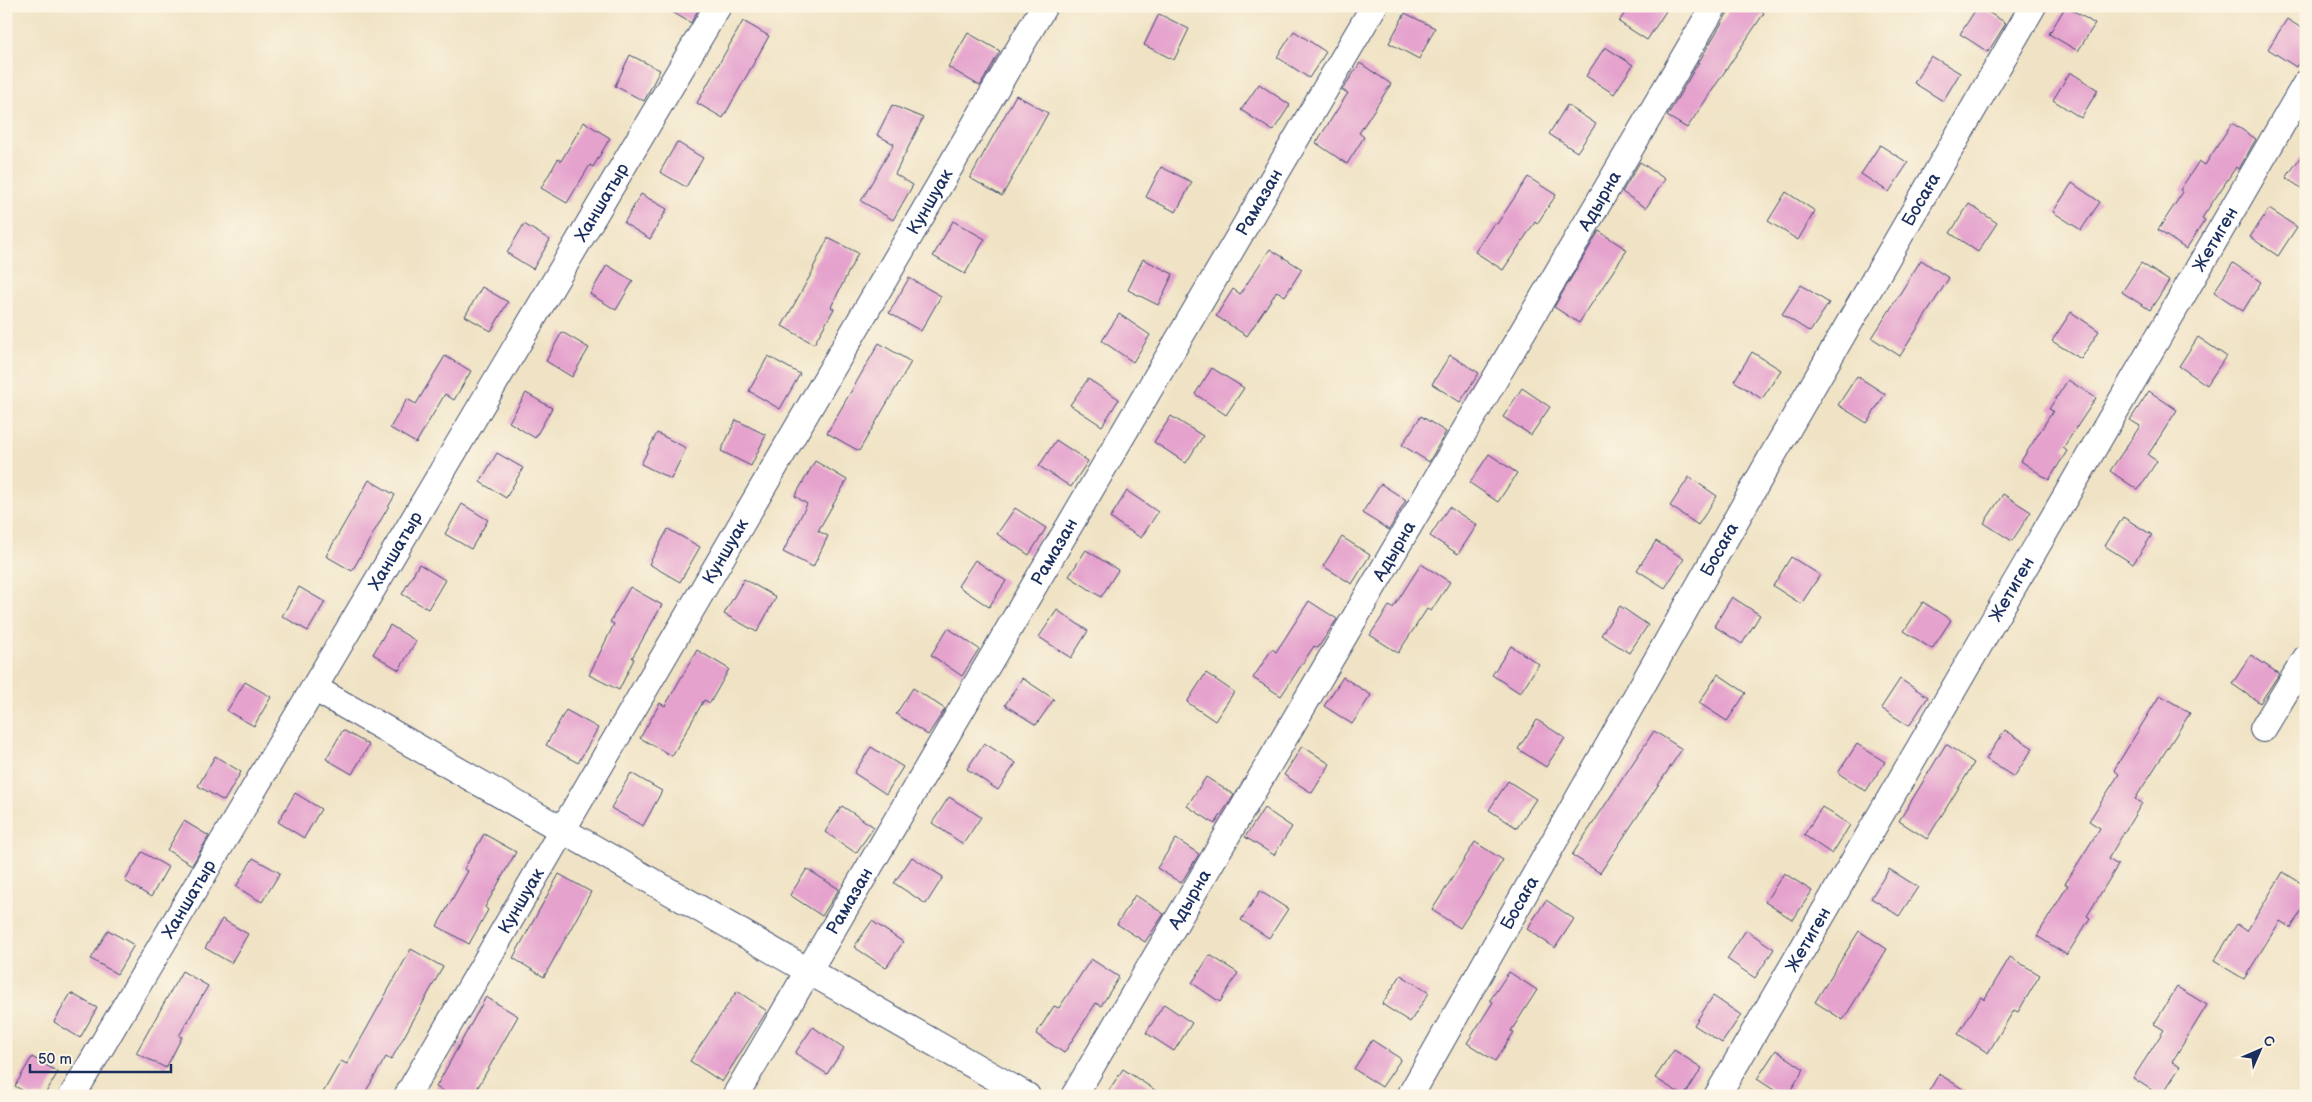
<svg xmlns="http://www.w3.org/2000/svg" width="2312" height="1102" viewBox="0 0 2312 1102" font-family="'Balsamiq Sans',sans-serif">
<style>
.building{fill:#e5a2cd}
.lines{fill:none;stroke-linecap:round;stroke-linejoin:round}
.minor-casing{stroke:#3b4a6d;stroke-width:28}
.minor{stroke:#fff;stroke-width:26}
.labels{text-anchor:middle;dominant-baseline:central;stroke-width:5;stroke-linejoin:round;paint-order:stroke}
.street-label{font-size:18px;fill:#1b2f5e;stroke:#fcf5e5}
</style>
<rect width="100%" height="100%" fill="#fcf5e5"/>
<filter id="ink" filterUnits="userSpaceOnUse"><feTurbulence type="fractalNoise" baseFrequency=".02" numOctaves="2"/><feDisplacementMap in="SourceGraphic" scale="10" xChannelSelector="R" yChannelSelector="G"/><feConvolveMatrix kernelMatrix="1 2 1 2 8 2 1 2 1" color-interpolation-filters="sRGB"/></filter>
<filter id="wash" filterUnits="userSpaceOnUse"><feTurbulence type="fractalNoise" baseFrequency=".0096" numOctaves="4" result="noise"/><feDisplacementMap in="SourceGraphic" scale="20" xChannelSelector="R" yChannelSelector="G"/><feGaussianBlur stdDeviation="1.12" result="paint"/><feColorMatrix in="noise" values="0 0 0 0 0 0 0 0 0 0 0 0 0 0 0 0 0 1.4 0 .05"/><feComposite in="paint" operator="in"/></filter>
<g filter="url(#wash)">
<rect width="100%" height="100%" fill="#f0e3c5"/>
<g id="blocks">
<g class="building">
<polygon points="662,6 700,6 691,23"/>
<polygon points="1629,6 1658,6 1666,11 1647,40 1619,22"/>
<polygon points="1729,6 1755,6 1764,13 1687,128 1667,116 1727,14"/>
<polygon points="1978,6 2006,23 1988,52 1960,34"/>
<polygon points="2066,6 2095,24 2078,51 2049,34"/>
<polygon points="1405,13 1435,28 1419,59 1389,43"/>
<polygon points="1159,14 1189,29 1174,60 1144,45"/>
<polygon points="2287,19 2306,31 2306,52 2296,67 2268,49"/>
<polygon points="743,21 769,36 723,118 697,103"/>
<polygon points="1294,31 1326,52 1309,78 1277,57"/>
<polygon points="968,33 1000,51 980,86 948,67"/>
<polygon points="1605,47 1633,65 1614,94 1586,76"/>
<polygon points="630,55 660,70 644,101 615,86"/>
<polygon points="1931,56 1960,73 1943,101 1914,83"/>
<polygon points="1360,63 1391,84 1359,133 1364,137 1347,164 1316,143 1348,93 1342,90"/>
<polygon points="2070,72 2098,90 2081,118 2053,100"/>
<polygon points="1259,84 1290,105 1273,131 1241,110"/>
<polygon points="1016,95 1048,113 1002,196 970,178"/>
<polygon points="892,105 923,118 895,174 913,185 893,220 861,201 894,144 877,135"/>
<polygon points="1567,105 1596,124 1577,152 1549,134"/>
<polygon points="584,122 610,138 593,167 590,165 567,203 541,188 558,159 561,161"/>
<polygon points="2232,123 2256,139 2239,169 2236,167 2202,218 2205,220 2186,249 2158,230 2183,192 2180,190 2199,161 2205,165"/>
<polygon points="677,142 703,158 686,187 660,172"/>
<polygon points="1880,145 1908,163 1889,192 1861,174"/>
<polygon points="2306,149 2306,191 2286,178"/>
<polygon points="1640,162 1665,179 1646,208 1622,192"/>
<polygon points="1161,167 1192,182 1176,212 1146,197"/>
<polygon points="1528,177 1556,195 1537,224 1535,222 1503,270 1475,252 1494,223 1497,224"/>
<polygon points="2072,183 2100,202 2081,230 2053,212"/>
<polygon points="1786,192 1815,211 1798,240 1768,221"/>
<polygon points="641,194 667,209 650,239 624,223"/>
<polygon points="1969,204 1997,223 1978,252 1950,233"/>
<polygon points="2269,209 2297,227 2278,256 2250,237"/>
<polygon points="953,221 985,239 965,274 933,256"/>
<polygon points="524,224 550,240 533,269 507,253"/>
<polygon points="1599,231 1627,250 1579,323 1554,307"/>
<polygon points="828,238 858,253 831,307 834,309 814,344 782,326 814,269 813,268"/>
<polygon points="1270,249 1302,269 1285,296 1277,291 1247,336 1216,316 1233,289 1240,294"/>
<polygon points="1143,259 1173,274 1158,305 1128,290"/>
<polygon points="1921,260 1949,278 1900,356 1872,338"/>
<polygon points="2141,263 2169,281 2150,310 2122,292"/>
<polygon points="2233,263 2261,282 2243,311 2214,292"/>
<polygon points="607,265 633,281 616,310 590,294"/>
<polygon points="909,278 941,296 921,331 889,313"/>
<polygon points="1801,285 1829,303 1810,332 1782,314"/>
<polygon points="482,287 508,302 491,331 465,316"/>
<polygon points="2071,312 2099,331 2081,359 2052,341"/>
<polygon points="1119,314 1150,335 1133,362 1102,341"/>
<polygon points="562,332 589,348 572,377 546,361"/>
<polygon points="2198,337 2226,356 2207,385 2179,366"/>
<polygon points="879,343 911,362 859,451 827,433"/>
<polygon points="1752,352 1781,370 1762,399 1734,381"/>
<polygon points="1450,355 1479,373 1460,402 1432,384"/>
<polygon points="445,356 471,371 454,400 445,394 416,443 390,428 407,399 416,404"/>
<polygon points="768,356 800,374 780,409 749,391"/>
<polygon points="1212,368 1244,388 1226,415 1195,394"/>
<polygon points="1857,376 1885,394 1867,423 1838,405"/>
<polygon points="1088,379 1119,399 1102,426 1070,405"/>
<polygon points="2068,380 2096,398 2063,448 2067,451 2049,480 2021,461 2053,411 2049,409"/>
<polygon points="1522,388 1550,407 1531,435 1503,417"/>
<polygon points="2149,391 2177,410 2148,455 2157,461 2138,490 2110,471 2140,426 2130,420"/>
<polygon points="526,393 552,408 535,438 509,422"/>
<polygon points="1171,416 1203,436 1186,463 1154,442"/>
<polygon points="1421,416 1446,432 1429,462 1402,445"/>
<polygon points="736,420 766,435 751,466 721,451"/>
<polygon points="657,433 686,448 671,479 641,464"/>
<polygon points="1056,440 1088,461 1071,487 1039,466"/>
<polygon points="497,453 523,468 506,498 480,482"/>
<polygon points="1489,454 1517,473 1498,502 1470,483"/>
<polygon points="815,461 847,480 818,531 828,536 813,567 783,552 807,504 795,496"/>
<polygon points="1689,477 1717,496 1698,525 1670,506"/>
<polygon points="369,480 395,495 352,571 326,556"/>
<polygon points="1381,484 1406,500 1389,530 1362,513"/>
<polygon points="1127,491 1158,512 1141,538 1110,518"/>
<polygon points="2003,494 2031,512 2012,541 1984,523"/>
<polygon points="462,504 488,520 471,549 445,534"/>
<polygon points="1449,507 1477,525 1458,554 1430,536"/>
<polygon points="1015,508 1046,528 1029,555 997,534"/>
<polygon points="2123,517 2152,535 2133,564 2105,546"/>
<polygon points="668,529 700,547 680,582 649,564"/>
<polygon points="1342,537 1370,555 1352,584 1323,566"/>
<polygon points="1656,541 1684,559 1665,588 1637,570"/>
<polygon points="1086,550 1118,570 1101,597 1069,576"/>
<polygon points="1791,557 1820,575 1801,604 1773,586"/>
<polygon points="975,560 1006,581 989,607 958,586"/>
<polygon points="419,564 445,580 428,609 402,594"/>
<polygon points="1421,564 1450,582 1431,611 1427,609 1398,653 1370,635 1389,606 1393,608"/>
<polygon points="744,579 776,597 757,632 724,614"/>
<polygon points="299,587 325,602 308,631 282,616"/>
<polygon points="630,587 662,605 632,658 634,659 619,690 589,675 614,624 610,622"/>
<polygon points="1732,597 1760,615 1742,644 1714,626"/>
<polygon points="1309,601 1337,619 1318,648 1314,646 1281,696 1253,678 1272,649 1276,652"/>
<polygon points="1923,602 1951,620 1932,649 1904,631"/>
<polygon points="1620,606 1648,625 1629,653 1601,635"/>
<polygon points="1057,610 1088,631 1071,658 1039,637"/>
<polygon points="390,625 416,641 399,670 373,654"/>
<polygon points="948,628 979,649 962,676 931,655"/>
<polygon points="1511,646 1539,664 1520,693 1492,675"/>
<polygon points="697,650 729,669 710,703 704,700 672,756 640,738 660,703 665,706"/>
<polygon points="2251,655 2279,674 2260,703 2232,684"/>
<polygon points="1206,673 1234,692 1215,721 1187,702"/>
<polygon points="1718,674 1746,693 1727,721 1699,703"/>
<polygon points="1343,677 1371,695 1352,724 1324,706"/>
<polygon points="1022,678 1054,699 1036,725 1005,705"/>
<polygon points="1900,679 1928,697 1909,726 1881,708"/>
<polygon points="245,682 271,697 254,726 227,711"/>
<polygon points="913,688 945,709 928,735 896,714"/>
<polygon points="2160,695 2190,713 2135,799 2142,803 2108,859 2118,865 2087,916 2090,918 2067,955 2037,936 2068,885 2065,884 2100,828 2089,821 2119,774 2114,770"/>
<polygon points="566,710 598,728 578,763 546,745"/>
<polygon points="1537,720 1565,738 1546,767 1518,749"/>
<polygon points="343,730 369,745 352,774 326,759"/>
<polygon points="2005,730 2033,748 2014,777 1986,759"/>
<polygon points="1654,731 1682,749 1600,873 1572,855"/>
<polygon points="984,743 1016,763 998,790 967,769"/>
<polygon points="1857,744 1885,762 1866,791 1838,773"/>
<polygon points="1946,744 1974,763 1927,839 1899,821"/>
<polygon points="1302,746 1330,764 1312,793 1284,775"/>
<polygon points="871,747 903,767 886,794 854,773"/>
<polygon points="215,756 241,772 224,801 198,786"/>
<polygon points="631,773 662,791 643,826 611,808"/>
<polygon points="1206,777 1234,795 1215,824 1187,806"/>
<polygon points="1508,781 1536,799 1517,828 1489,810"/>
<polygon points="295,793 321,809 304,838 278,822"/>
<polygon points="949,797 981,817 963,844 932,823"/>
<polygon points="842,806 874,827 856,853 825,832"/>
<polygon points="1822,807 1850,825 1832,854 1804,835"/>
<polygon points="1264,808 1292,827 1274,855 1245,837"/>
<polygon points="184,821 209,836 192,865 167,850"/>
<polygon points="484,834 516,852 485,907 488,910 469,944 437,926 468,871 464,869"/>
<polygon points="1176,839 1199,854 1181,883 1157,868"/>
<polygon points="1475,842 1503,860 1460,928 1432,910"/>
<polygon points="142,852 168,867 151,897 125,881"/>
<polygon points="912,857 943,877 926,904 894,883"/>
<polygon points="253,858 280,873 262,902 236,887"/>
<polygon points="807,869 839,889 822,916 790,895"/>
<polygon points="1889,869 1918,887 1899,916 1871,898"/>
<polygon points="2283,872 2306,886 2306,903 2291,928 2280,921 2244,979 2214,961 2237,924 2247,931"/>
<polygon points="1784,873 1812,891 1793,920 1765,902"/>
<polygon points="559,874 591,892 544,977 513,958"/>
<polygon points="1260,891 1288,909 1269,938 1241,920"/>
<polygon points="1135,895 1164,914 1145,942 1117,924"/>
<polygon points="1546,900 1574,919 1555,948 1527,929"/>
<polygon points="222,919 248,934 231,963 205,948"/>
<polygon points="872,921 903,942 886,968 854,947"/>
<polygon points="108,930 134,945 117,974 91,959"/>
<polygon points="1746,930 1774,949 1755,978 1727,959"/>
<polygon points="1859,931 1887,949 1843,1020 1815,1002"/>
<polygon points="411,949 443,967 391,1060 386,1057 363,1096 321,1096 341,1061 347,1064"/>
<polygon points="1210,955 1238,973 1220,1002 1192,983"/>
<polygon points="2010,957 2040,975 2018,1012 2014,1010 1988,1053 1958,1034 1981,997 1984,1000"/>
<polygon points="1091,959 1119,977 1101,1006 1096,1003 1064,1053 1036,1034 1054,1006 1059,1008"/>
<polygon points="182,971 208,986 179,1036 182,1037 166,1068 136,1053"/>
<polygon points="1509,972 1537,990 1511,1031 1514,1032 1495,1061 1467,1043 1493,1002 1490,1000"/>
<polygon points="1401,975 1429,993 1410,1022 1382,1004"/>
<polygon points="2177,987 2207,1005 2172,1062 2180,1067 2161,1096 2133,1078 2164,1030 2154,1024"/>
<polygon points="737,991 767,1011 722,1082 690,1061"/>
<polygon points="71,993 97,1008 80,1038 54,1022"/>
<polygon points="1713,996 1741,1015 1722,1043 1694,1025"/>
<polygon points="486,997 518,1016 473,1096 452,1096 436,1087"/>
<polygon points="1164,1004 1192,1023 1174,1051 1146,1033"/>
<polygon points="813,1027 844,1048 827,1074 795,1053"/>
<polygon points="1372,1040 1401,1059 1382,1087 1354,1069"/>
<polygon points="1674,1050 1702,1068 1684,1096 1655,1078"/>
<polygon points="1776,1050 1804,1069 1787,1096 1783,1096 1757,1079"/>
<polygon points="32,1057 58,1072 44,1096 31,1096 15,1086"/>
<polygon points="1123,1069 1164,1096 1105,1096"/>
<polygon points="1939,1074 1974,1096 1926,1096"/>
</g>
</g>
</g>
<g filter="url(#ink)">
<use href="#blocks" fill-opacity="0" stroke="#3b4a6d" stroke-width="1"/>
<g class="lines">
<g class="minor-casing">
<g id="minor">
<polyline points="314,688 1027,1096"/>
<polyline points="2263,729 2306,658"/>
<path id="s1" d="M72 1096 718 6"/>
<path id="s2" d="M407 1096 1044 6"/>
<path id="s3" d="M735 1096 1374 6"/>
<path id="s4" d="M1074 1096 1714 6"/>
<path id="s5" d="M1410 1096 1771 458 2033 6"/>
<path id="s6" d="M1717 1096 2306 83"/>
</g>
</g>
<use href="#minor" class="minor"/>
</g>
</g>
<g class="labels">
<g class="street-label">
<text stroke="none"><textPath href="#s5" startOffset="1032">Босаға</textPath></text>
<text stroke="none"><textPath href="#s2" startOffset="1036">Куншуак</textPath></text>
<text stroke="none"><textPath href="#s3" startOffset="1036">Рамазан</textPath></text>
<text stroke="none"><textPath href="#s4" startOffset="1038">Адырна</textPath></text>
<text stroke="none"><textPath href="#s1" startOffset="1039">Ханшатыр</textPath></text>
<text stroke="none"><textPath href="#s6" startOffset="991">Жетиген</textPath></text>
<text stroke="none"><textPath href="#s5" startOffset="628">Босаға</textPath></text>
<text stroke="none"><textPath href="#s1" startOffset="634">Ханшатыр</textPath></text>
<text stroke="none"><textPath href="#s2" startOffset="631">Куншуак</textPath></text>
<text stroke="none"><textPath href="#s3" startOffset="631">Рамазан</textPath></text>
<text stroke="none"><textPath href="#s4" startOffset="632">Адырна</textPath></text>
<text stroke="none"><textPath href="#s6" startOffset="586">Жетиген</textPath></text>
<text stroke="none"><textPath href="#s1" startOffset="229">Ханшатыр</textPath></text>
<text stroke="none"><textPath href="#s3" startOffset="226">Рамазан</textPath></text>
<text stroke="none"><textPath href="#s4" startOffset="228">Адырна</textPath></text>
<text stroke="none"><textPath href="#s2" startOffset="226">Куншуак</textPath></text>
<text stroke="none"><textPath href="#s5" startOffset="222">Босаға</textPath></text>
<text stroke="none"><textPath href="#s6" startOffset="181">Жетиген</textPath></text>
</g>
</g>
<rect width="2312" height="1102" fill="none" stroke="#fcf5e5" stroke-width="25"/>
<g transform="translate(2260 1050) rotate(45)" stroke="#fcf5e5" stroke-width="4" paint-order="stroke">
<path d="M0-4L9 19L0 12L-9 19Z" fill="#1b2f5e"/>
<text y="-8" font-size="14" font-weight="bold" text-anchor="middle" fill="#1b2f5e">С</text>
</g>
<path d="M30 1064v8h141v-8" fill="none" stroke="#1b2f5e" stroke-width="2.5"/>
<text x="38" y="1064" font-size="15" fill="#1b2f5e" stroke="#fcf5e5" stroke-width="4" paint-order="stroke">50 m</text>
</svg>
